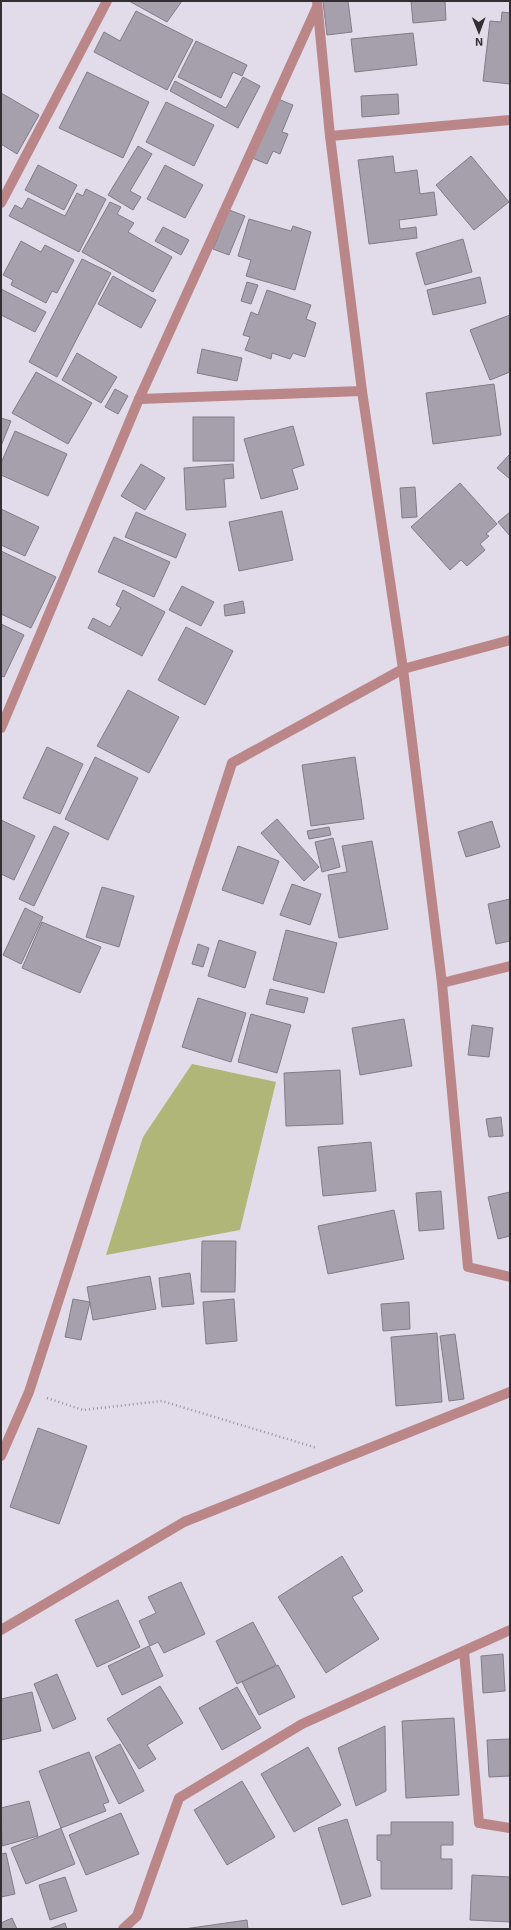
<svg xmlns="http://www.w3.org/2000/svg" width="511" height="1930" viewBox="0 0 511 1930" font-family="'Exo 2',sans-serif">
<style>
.green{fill:#afb677}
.building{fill:#a69fac;stroke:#827c89}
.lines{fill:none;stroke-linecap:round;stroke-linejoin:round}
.path{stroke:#9a949f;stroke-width:2.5;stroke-dasharray:1 3;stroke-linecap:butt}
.street{stroke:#bb8688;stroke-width:10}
</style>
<rect width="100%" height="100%" fill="#e2dbe9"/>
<polygon class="green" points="192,1064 276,1082 240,1230 106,1255 143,1137"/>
<g class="building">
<polygon points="129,1 182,1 167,22"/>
<polygon points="323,1 348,1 352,32 327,35"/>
<polygon points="411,1 445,1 446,20 413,23"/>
<polygon points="136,11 193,40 167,90 94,52 104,32 120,41"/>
<polygon points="502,12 510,13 510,84 483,81 490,21 501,22"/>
<polygon points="413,33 417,65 355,72 351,39"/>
<polygon points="196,41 247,65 242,76 233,72 221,98 178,77"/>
<polygon points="87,72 149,102 123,158 59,128"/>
<polygon points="243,77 260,86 238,128 170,91 175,81 226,108"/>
<polygon points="1,93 39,115 17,154 1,144"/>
<polygon points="398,94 399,114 362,117 361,96"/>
<polygon points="278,99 293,105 282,132 288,134 280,154 273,151 267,164 252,158"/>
<polygon points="166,102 214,125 194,166 146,142"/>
<polygon points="138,146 152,154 130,191 141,197 133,210 108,195"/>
<polygon points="393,156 395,173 417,170 420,194 434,192 437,215 399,220 400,229 416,227 417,238 369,244 358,160"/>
<polygon points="471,156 509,202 474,230 436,185"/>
<polygon points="38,165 77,185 64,210 25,190"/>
<polygon points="165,165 203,185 185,218 147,199"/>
<polygon points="86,189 106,199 79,252 9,216 15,205 22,209 28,198 65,216 77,193 83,196"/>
<polygon points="110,202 121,207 117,214 134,223 128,232 172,257 153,292 82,252"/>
<polygon points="229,210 245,216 229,255 213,249"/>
<polygon points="249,219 291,231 293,226 311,232 295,290 246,276 251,260 238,256"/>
<polygon points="163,227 189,240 181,255 155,241"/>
<polygon points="463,239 472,272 425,285 416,253"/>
<polygon points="21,241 41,252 45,245 74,260 57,293 52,291 46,303 11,285 13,280 3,275"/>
<polygon points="82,259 111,273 57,377 29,362"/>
<polygon points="113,276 156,300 141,328 98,304"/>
<polygon points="480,277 486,303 433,315 427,290"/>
<polygon points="247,282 258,285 251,304 241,301"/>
<polygon points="1,289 46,312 35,332 1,315"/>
<polygon points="267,290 311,305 306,319 316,323 305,357 293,353 290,359 272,353 271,359 245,350 250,337 243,335 251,312 258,315"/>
<polygon points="510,315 510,372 490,380 470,330"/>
<polygon points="202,349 242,358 237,381 197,373"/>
<polygon points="77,353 117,377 101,403 62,380"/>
<polygon points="36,372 92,403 68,444 12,413"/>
<polygon points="494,384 501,435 433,444 426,393"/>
<polygon points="115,389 128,396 118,414 105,407"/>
<rect x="193" y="417" width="41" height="44"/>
<polygon points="1,418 11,421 1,446"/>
<polygon points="293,426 304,465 292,469 298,489 261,499 244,439"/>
<polygon points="15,431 67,454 48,496 1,475 1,463"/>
<polygon points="509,455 510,456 510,479 497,468"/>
<polygon points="141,464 165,478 145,510 121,496"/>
<polygon points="233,464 234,478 224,479 226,507 186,510 184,468"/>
<polygon points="460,483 497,524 486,534 489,536 480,544 485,550 467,566 461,560 450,570 411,527"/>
<polygon points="415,487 417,517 402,518 400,488"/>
<polygon points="1,509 39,527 25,556 1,545"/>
<polygon points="282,511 293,560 239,571 229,522"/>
<polygon points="136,512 186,534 176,558 125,537"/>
<polygon points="510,512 510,536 498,522"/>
<polygon points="114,537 170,562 154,597 98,572"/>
<polygon points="1,551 56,577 31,628 1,614"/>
<polygon points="182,586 214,602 201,626 169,610"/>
<polygon points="123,590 165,612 142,656 88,628 93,618 110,627 121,608 116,605"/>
<polygon points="243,601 245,613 225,616 224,605"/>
<polygon points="1,624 24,635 4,677 1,676"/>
<polygon points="186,627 233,651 205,705 158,680"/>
<polygon points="128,690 179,717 149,773 97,746"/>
<polygon points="47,747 83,764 60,814 23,798"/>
<polygon points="95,757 138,778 108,840 65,819"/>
<polygon points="355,757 364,819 311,826 302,765"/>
<polygon points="277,819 319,867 304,881 261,833"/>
<polygon points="1,820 35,836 14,880 1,874"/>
<polygon points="492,821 500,847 466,857 458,832"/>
<polygon points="54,826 69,833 34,906 19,899"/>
<polygon points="329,827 331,835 309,839 307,831"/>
<polygon points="333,838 340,867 322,872 315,842"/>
<polygon points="372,841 388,929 339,938 328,875 347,872 342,846"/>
<polygon points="238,846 279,861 263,904 222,890"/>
<polygon points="292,884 321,894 310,925 280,915"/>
<polygon points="102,887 134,896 119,947 86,937"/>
<polygon points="510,899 510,941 496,944 488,904"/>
<polygon points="25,908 43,917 21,964 3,955"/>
<polygon points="42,922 101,947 80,993 22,968"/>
<polygon points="286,930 337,943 324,993 273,980"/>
<polygon points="219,940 256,952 245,988 208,976"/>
<polygon points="198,944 209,948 203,967 192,964"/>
<polygon points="270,989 308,998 304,1013 266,1004"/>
<polygon points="198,998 246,1013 231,1062 182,1047"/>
<polygon points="251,1014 291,1025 277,1073 238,1062"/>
<polygon points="404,1019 412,1066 360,1075 352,1028"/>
<polygon points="472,1025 493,1028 489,1057 468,1055"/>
<polygon points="340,1070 343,1124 286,1126 284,1073"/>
<polygon points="501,1117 503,1136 489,1137 486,1119"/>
<polygon points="371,1142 376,1191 323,1196 318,1147"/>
<polygon points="441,1191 444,1229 419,1231 416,1193"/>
<polygon points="510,1192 510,1236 498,1239 488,1197"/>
<polygon points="394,1210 404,1259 328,1274 318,1226"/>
<polygon points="202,1241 236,1241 235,1292 201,1292"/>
<polygon points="190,1273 194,1304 162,1307 159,1278"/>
<polygon points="150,1276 156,1309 93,1320 87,1287"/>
<polygon points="73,1299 90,1302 81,1340 65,1337"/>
<polygon points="234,1299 237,1341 206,1344 203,1302"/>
<polygon points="409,1302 410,1329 383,1331 381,1304"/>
<polygon points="437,1333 442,1402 396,1406 391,1337"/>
<polygon points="455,1334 464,1399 449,1401 440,1336"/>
<polygon points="38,1428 87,1446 59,1524 10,1507"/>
<polygon points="342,1556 363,1591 352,1597 379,1639 326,1673 278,1597"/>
<polygon points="181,1582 205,1634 164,1653 158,1642 150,1646 139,1621 156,1613 148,1597"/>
<polygon points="118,1600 140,1647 97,1667 75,1620"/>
<polygon points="253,1622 276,1665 237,1684 216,1641"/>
<polygon points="149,1646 163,1676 122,1695 108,1666"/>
<polygon points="503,1654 505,1691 483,1693 481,1656"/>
<polygon points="278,1665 295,1697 259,1715 242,1682"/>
<polygon points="57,1674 76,1719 53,1729 34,1684"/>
<polygon points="160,1686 183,1723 147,1745 156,1759 139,1769 107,1719"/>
<polygon points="237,1687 261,1728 222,1750 199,1708"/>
<polygon points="32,1692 41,1731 1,1740 1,1699"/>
<polygon points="454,1718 459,1795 406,1798 402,1721"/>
<polygon points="385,1726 386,1791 356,1806 338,1748"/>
<polygon points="510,1739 510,1776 489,1777 487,1740"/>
<polygon points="120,1744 144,1791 119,1804 95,1757"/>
<polygon points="308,1747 341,1805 294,1832 261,1774"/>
<polygon points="89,1752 109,1802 103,1804 106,1811 61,1828 39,1771"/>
<polygon points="242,1781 275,1837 227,1865 194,1810"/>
<polygon points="29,1801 38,1836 2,1846 1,1808"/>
<polygon points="121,1813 139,1854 86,1875 69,1835"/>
<polygon points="347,1819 371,1896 342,1905 318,1828"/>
<polygon points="391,1822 453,1822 453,1845 441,1845 441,1859 452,1859 452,1889 381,1889 381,1861 377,1860 377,1835 391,1835"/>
<polygon points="61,1828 75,1864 26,1884 11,1848"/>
<polygon points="6,1853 15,1894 1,1897 1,1854"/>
<polygon points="472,1875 510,1877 510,1922 470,1920"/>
<polygon points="65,1877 77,1911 50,1920 39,1885"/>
<polygon points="12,1918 17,1929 1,1929 1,1923"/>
<polygon points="247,1920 248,1929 184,1929"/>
<polygon points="65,1923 67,1929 49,1929"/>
</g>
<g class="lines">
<polyline class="path" points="47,1398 83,1410 162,1401 317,1448"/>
<g class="street">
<polyline points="317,1 330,136 362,391 403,669 442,983 468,1267 510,1277"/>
<polyline points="330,136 510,120"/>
<polyline points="1,203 107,1"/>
<polyline points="139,399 362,391"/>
<polyline points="1,728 139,399 317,7"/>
<polyline points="442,983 510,966"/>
<polyline points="1,1456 29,1392 232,763 403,669 510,640"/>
<polyline points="1,1630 184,1522 510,1392"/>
<polyline points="464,1651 479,1823 510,1828"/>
<polyline points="123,1929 137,1916 179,1798 302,1724 510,1630"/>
</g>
</g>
<rect width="511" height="1930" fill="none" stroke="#312e34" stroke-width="4"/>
<g transform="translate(479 32) rotate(179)" stroke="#e2dbe9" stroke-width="3" paint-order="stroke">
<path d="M0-3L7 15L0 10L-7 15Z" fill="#312e34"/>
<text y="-6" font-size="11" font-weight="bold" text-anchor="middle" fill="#312e34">N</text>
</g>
</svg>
